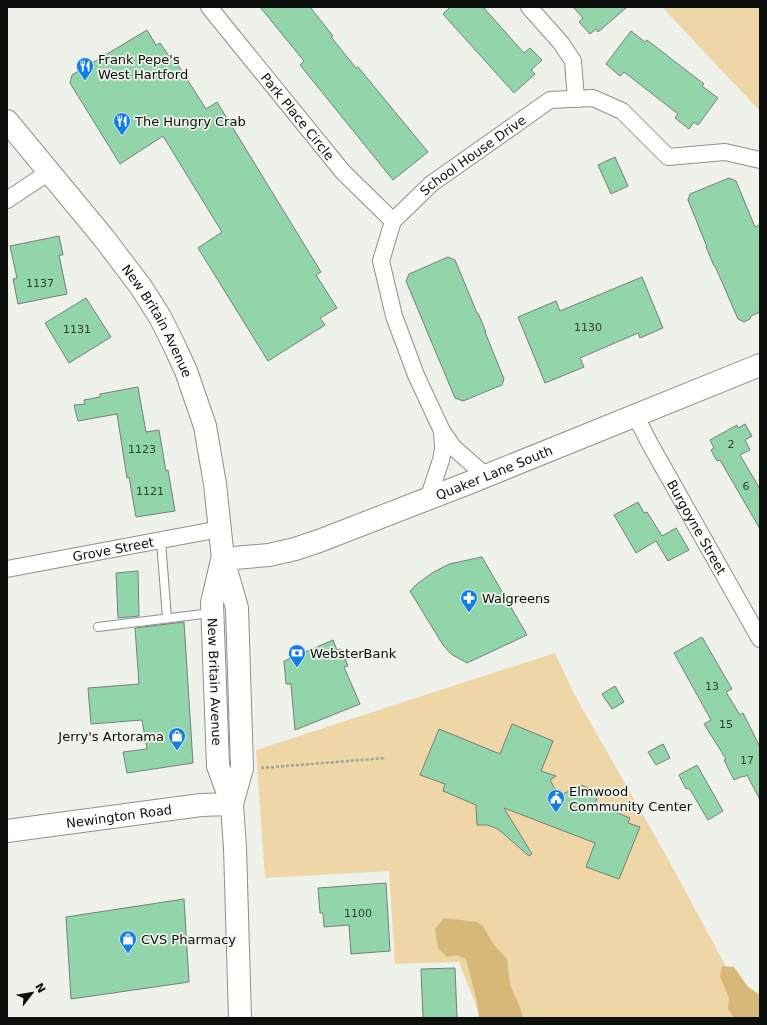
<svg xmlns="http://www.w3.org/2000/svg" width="767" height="1025" viewBox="0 0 767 1025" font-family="'DejaVu Sans',sans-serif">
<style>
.green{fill:#eed6a7}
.forest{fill:#d8b878}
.building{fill:#92d5ab;stroke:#777f7a}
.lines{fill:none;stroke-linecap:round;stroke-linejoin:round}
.service-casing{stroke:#8d918a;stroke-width:10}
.minor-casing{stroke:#8d918a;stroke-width:18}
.secondary-casing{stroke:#8d918a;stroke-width:24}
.path{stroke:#9fa29d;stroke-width:2.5;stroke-dasharray:3 2;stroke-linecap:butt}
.service{stroke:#fff;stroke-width:8}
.minor{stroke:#fff;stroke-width:16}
.secondary{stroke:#fff;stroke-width:22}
.labels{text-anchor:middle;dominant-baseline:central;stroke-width:3.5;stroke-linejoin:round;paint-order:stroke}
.number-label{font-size:11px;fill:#2e4034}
.poi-label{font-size:13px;fill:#0d0f0c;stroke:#eef2eb;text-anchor:start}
.street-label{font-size:13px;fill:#0d0f0c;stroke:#eef2eb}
</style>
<rect width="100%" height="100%" fill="#eef2eb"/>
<g class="green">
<polygon points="662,7 760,7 760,111"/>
<polygon points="555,653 573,692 663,850 754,1018 481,1018 459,962 395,964 389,871 265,878 256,750"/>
</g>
<g class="forest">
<polygon points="444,918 477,922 483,926 494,945 507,959 510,985 520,1007 523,1018 479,1018 477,1002 466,959 456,955 447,957 438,948 435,929"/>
<polygon points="722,966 734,967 748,987 760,995 760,1018 734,1018 728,1009 729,998 720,977"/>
</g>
<g class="building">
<polygon points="260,7 310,7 333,36 331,37 356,68 358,67 428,152 393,180 300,65 304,61"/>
<polygon points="450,7 483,7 524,53 530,48 542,60 531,70 535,74 514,93 443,14"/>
<polygon points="573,7 627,7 598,32 596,29 590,34 579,22 583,18"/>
<polygon points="147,30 156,45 160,43 171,59 173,57 206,109 217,102 321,272 316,275 337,308 320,318 325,325 268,361 198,248 222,232 163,136 120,164 70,83 72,75"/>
<polygon points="631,31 645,42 647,40 704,84 702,86 718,98 698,125 694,122 689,129 675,118 678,114 646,89 624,72 620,76 606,64"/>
<polygon points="615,157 628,186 611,194 598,165"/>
<polygon points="729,178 736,181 755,227 760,225 760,312 751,316 750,319 744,322 738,319 715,266 714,266 706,247 707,247 688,200 690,194"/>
<polygon points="59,236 63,255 59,255 67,294 18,304 13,279 17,278 10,246"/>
<polygon points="448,257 455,260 477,313 478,313 486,332 485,332 504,379 502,385 463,401 455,398 406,281 409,274"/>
<polygon points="642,277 663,328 640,338 638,333 580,358 584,367 545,383 518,317 556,301 560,311"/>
<polygon points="86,298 111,337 69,363 45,323"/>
<polygon points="138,387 146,432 159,430 166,471 168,470 175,511 136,517 129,477 127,478 117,414 78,421 74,405 85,404 84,400 100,397 100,394"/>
<polygon points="745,424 752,436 745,440 750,450 740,455 760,489 760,529 720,460 717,461 711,450 714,448 710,440 737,425 738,428"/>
<polygon points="638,502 644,513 647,512 662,536 676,528 689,550 668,561 656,541 636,553 614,515"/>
<polygon points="482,557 527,635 467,663 451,654 443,645 410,591 417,584 432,573 449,564"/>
<polygon points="138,571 139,616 118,618 116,573"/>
<polygon points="184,622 193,763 127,773 123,752 147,749 142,720 91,724 88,688 139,684 135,628"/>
<polygon points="702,637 732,689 726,692 740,715 743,713 760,747 760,800 747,775 744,777 743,776 734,780 724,760 726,759 704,724 711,720 674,653"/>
<polygon points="333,640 337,650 341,649 348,666 344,667 360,704 295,730 291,684 286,684 284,661"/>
<polygon points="615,686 624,702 612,709 602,694"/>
<polygon points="512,724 553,741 541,771 556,776 550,780 559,796 581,785 599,792 595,804 630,818 628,823 640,827 619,879 586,867 595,843 504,808 532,854 529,856 498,829 487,825 477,825 476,805 443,791 445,784 420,775 439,729 500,754"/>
<polygon points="663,744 670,758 656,765 648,752"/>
<polygon points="697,765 723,811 708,820 689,788 686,789 679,775"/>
<polygon points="386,883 390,951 351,954 349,925 324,927 323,913 320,913 318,888"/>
<polygon points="184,899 189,982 71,999 66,917"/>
<polygon points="455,968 457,1018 423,1018 421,969"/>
</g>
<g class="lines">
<g class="service-casing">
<g id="service">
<polyline points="161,541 167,618"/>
<polyline points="98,627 211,613"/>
</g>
</g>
<g class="minor-casing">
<g id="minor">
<path id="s1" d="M209 7 343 172 393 221"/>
<polyline points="529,7 561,43 573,61 576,99"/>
<polyline points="7,200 49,172"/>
<path id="s2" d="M635 415 650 444 760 639"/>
<path id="s3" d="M486 476 454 448 442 431 416 375 394 316 381 261 393 221 431 184 550 100 593 98 622 111 668 157 725 152 760 160"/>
<polyline points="428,499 441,460 443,449 442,431"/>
<path id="s4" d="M7 569 220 529"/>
</g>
</g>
<g class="secondary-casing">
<g id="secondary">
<path id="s5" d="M7 121 103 237 141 287 160 317 174 345 186 371 205 426 215 484 223 559 237 608 242 768 232 804"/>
<path id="s6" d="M223 559 269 555 295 549 319 541 466 484 760 365"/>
<path id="s7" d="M222 560 212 603 218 766 232 804 235 848 240 1018"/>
<path id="s8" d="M7 831 201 805 232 804"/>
</g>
</g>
<polyline class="path" points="261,768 386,758"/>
<use href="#service" class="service"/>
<use href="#minor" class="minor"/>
<use href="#secondary" class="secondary"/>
</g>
<defs>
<g id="restaurant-pin" transform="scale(0.9)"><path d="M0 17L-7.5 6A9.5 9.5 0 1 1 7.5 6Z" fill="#137ee6" stroke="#eef2eb"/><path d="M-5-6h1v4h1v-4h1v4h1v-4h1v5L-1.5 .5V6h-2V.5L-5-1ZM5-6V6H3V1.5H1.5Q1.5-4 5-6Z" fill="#fff"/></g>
<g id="pharmacy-pin" transform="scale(0.9)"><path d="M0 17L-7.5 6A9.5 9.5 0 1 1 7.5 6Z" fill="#137ee6" stroke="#eef2eb"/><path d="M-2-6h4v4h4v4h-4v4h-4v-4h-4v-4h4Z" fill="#fff"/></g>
<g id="bank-pin" transform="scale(0.9)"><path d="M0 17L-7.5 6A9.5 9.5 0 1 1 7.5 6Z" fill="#137ee6" stroke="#eef2eb"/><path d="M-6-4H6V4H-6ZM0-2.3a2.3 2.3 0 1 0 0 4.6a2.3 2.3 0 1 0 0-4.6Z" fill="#fff"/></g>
<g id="shop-pin" transform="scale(0.9)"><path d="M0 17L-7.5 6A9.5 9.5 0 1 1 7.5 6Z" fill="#137ee6" stroke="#eef2eb"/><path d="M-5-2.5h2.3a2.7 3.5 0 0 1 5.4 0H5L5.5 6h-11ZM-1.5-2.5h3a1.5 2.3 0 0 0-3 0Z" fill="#fff"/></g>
<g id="civic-pin" transform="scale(0.9)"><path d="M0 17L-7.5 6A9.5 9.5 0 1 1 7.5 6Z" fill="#137ee6" stroke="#eef2eb"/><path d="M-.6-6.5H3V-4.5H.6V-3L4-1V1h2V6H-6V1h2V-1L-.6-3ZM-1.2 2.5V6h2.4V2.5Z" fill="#fff"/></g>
</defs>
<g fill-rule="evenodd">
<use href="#restaurant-pin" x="85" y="66"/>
<use href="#restaurant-pin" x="122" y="121"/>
<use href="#pharmacy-pin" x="469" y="598"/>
<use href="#bank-pin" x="297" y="653"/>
<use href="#shop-pin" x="177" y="736"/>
<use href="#civic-pin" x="556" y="798"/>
<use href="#shop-pin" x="128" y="939"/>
</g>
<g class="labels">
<g class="number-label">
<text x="40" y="283">1137</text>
<text x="588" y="327">1130</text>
<text x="77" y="329">1131</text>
<text x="731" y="444">2</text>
<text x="142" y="449">1123</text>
<text x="746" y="486">6</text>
<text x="150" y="491">1121</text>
<text x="712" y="686">13</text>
<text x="726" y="724">15</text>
<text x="747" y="760">17</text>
<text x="358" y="913">1100</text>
</g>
<g class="poi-label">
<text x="98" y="59">Frank Pepe's<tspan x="98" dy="15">West Hartford</tspan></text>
<text x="135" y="121">The Hungry Crab</text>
<text x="482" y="598">Walgreens</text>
<text x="310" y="653">WebsterBank</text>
<text x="164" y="736" text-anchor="end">Jerry's Artorama</text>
<text x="569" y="791">Elmwood<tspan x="569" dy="15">Community Center</tspan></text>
<text x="141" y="939">CVS Pharmacy</text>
</g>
<g class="street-label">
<text stroke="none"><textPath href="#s1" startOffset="141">Park Place Circle</textPath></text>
<text stroke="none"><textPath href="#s3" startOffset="390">School House Drive</textPath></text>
<text stroke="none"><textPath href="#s5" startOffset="251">New Britain Avenue</textPath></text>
<text stroke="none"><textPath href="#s6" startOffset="286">Quaker Lane South</textPath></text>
<text stroke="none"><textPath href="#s2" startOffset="128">Burgoyne Street</textPath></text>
<text stroke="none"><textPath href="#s4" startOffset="108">Grove Street</textPath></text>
<text stroke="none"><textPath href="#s7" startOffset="123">New Britain Avenue</textPath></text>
<text stroke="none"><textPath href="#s8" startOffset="113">Newington Road</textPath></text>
</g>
</g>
<rect width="767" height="1025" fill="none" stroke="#0d0f0c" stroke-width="16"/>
<g transform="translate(32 993) rotate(59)" stroke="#eef2eb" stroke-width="3" paint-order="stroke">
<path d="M0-3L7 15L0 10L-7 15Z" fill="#0d0f0c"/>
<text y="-6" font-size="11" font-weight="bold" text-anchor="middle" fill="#0d0f0c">N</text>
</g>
</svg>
